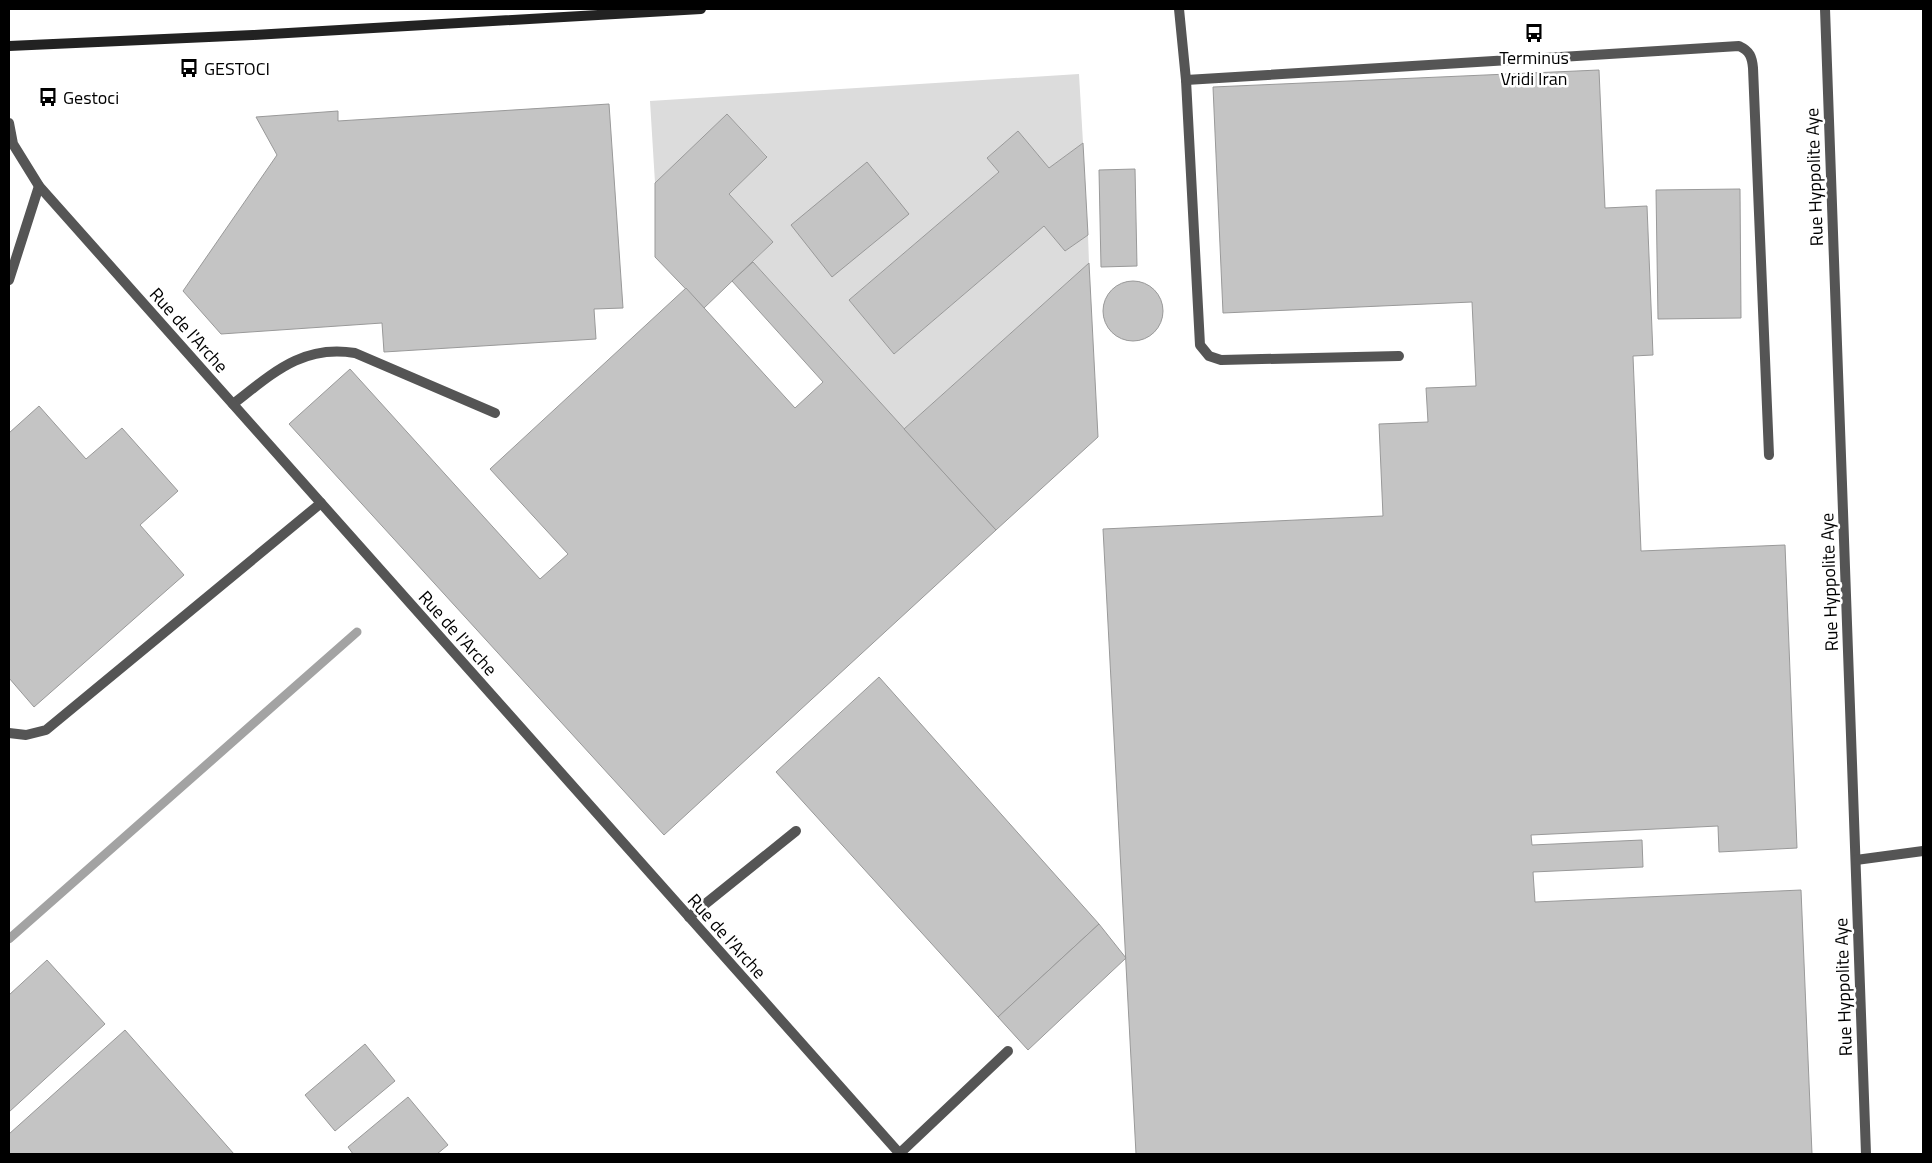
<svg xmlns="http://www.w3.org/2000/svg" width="1932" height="1163" viewBox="0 0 1932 1163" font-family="'Titillium Web',sans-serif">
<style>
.green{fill:#dcdcdc}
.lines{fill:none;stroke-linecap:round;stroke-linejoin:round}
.stream{stroke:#a3a3a3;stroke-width:9}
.building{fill:#c4c4c4;stroke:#999}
.service{stroke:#555;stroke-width:10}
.minor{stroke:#555;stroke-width:10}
.secondary{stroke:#222;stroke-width:10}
.labels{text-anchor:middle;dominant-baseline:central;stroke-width:5;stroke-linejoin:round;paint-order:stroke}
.poi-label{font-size:18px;fill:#000;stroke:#fff;text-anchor:start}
.street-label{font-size:18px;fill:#000;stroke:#fff}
</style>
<rect width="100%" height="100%" fill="#fff"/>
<polygon class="green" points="1079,74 1083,143 1049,168 1018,132 987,158 999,172 849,300 894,354 1044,226 1065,251 1088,235 1089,263 904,429 753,262 773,242 729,194 767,156 727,114 655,183 650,101"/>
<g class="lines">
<polyline class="stream" points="9,939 357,632"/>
</g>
<g class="building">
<polygon points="1599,70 1605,208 1647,206 1653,355 1633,356 1641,551 1785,545 1797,848 1719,852 1718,826 1531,835 1532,845 1642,840 1643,867 1533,872 1535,902 1801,890 1812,1154 1136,1154 1103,529 1383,516 1379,424 1428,422 1426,388 1476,386 1472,302 1223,313 1213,87"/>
<polygon points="609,104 623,308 594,309 596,339 384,352 382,323 221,334 183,291 277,155 256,117 338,111 338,121"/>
<polygon points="727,114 767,157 729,194 773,242 704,308 655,257 655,183"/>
<polygon points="1018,131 1049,168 1083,143 1088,235 1065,251 1044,226 894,354 849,300 999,172 987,158"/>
<polygon points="867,162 909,214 832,277 791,225"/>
<polygon points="1135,169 1137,266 1101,267 1099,170"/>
<polygon points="1740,189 1741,318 1658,319 1656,190"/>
<polygon points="753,262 996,530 664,835 289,424 350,369 540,579 568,554 490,469 686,288 795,408 823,382 732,281"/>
<polygon points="1089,263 1098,437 996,530 904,429"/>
<circle cx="1133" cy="311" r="30"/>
<polygon points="39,406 86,459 122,428 178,491 140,525 184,575 34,707 9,678 9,433"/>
<polygon points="879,677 1099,924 998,1017 776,772"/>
<polygon points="1099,924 1126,958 1028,1050 998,1017"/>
<polygon points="47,960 105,1024 9,1112 9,995"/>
<polygon points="125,1030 234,1154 9,1154 9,1134"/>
<polygon points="365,1044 395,1081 335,1131 305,1095"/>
<polygon points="408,1097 448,1145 437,1154 353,1154 348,1147"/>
</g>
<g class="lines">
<g class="service">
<polyline points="1179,9 1186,80 1200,345 1209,356 1221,360 1399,356"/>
<path d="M1186 80 1739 46C1750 51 1752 57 1753 68L1769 455"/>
<polyline points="9,280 39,186"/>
<path d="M233 404C272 374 302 344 355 353L495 413"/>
<polyline points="9,733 26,735 46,730 321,503"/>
<polyline points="689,917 796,831"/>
<polyline points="899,1154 1008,1051"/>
</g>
<g class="minor">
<polyline points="1825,9 1866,1154"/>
<polyline points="9,123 13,144 39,186 900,1154"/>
<polyline points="1856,860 1923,851"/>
</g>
<polyline class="secondary" points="9,46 253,35 701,9"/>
</g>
<defs>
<g id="bus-bare" transform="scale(1.5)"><path d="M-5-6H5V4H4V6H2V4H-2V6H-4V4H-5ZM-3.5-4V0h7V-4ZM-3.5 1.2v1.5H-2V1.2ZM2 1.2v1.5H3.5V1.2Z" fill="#000" stroke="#fff" stroke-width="2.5" paint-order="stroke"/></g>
</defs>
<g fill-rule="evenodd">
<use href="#bus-bare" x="1534" y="33"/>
<use href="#bus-bare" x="189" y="68"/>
<use href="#bus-bare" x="48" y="97"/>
</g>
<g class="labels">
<g class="poi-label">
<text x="1534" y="57" text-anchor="middle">Terminus<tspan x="1534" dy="21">Vridi Iran</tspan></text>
<text x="204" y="68">GESTOCI</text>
<text x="63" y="97">Gestoci</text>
</g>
<g class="street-label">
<text transform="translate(1814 177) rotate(-92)">Rue Hyppolite Aye</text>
<text transform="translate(189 330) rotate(48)">Rue de l'Arche</text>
<text transform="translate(1829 582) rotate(-92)">Rue Hyppolite Aye</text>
<text transform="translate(458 633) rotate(48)">Rue de l'Arche</text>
<text transform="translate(727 936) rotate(48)">Rue de l'Arche</text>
<text transform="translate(1843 987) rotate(-92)">Rue Hyppolite Aye</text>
</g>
</g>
<rect width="1932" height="1163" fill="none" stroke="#000000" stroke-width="20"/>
</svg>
